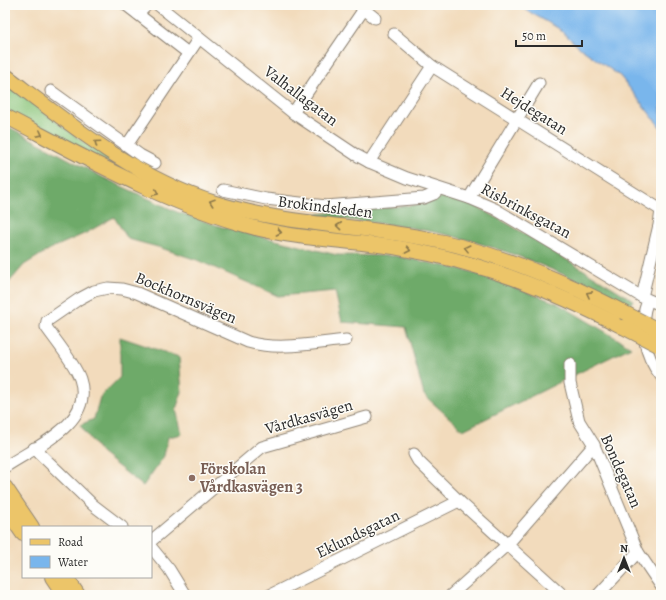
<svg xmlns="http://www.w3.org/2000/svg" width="666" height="600" viewBox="0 0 666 600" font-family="Alegreya,serif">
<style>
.green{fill:#89c479;stroke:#5a7852}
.forest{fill:#6eaa69;stroke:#4c6a4a}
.water{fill:#79b6ec;stroke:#52708c}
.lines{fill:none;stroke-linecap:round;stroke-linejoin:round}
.minor-casing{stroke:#8e8374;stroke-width:13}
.major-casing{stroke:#8e8374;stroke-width:16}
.minor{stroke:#fff;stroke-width:11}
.major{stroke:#ecc569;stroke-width:14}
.major-bridge-casing{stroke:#8e8374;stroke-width:16;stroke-linecap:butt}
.major-bridge{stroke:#ecc569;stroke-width:14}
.oneway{stroke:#8c784a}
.education-dot{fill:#8d6e63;stroke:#fdfcf7;stroke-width:1.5}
.labels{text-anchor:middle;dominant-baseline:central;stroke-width:3;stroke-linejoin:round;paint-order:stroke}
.street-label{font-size:16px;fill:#2b2b2b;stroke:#fdfcf7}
.education-label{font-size:16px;font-weight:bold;fill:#785e54;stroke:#fdfcf7;text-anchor:start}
</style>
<rect width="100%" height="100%" fill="#fdfcf7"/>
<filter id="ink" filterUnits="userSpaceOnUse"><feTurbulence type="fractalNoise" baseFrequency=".025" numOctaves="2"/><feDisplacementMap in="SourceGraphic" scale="8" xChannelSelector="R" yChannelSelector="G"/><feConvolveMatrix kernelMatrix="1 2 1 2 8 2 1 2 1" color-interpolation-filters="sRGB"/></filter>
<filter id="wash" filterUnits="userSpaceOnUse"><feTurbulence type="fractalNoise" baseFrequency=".012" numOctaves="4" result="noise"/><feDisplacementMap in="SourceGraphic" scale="16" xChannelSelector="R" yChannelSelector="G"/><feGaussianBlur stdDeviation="0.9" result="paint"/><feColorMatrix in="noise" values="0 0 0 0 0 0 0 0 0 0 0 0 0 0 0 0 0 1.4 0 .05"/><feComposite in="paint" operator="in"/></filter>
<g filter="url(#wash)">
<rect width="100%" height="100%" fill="#f2dbbc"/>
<polygon class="green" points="5,83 86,144 113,161 111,164 5,109"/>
<g class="forest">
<polygon points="5,125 104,178 177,212 222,227 337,255 396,256 469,271 557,303 631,347 463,430 424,395 406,327 342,322 335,291 278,296 197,260 158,247 128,239 114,217 86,233 50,249 24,265 5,287"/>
<path d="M443 196 474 205 510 225 633 300 629 306C571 276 512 250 448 235 401 224 353 221 306 215L425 204Z"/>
<polygon points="120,337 179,357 182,392 176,409 182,434 168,437 164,456 143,486 101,453 80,425 94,419 100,397 120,377"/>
</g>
<polygon class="water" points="517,5 661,5 661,128 620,76 580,48 558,28"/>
</g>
<g filter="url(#ink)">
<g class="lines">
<g class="minor-casing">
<g id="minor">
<polyline points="126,5 188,53"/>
<polyline points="158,5 293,113 356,155 369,162 407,178 469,198 495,209 642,297 661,305"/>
<polyline points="359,5 375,18"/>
<polyline points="138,14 147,5"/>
<polyline points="394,34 432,66 661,210 659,225 642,297"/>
<polyline points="51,91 140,155 155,163"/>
<polyline points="293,113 364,9"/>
<polyline points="127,145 199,38"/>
<polyline points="369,162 432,66"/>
<polyline points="223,190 266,199 326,206 424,198 434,194 439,189"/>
<polyline points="469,198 539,83"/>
<path d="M648 300C638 325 644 355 661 376"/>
<polyline points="570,364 570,383 579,421 594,445 638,552 661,586"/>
<polyline points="34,448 93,505 122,527"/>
<polyline points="414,454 418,461 459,501 563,595"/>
<path d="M5 467C34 447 95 424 80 379 75 364 56 341 46 327L47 321 79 299 94 291 108 288 122 289 137 293 248 342C279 351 314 343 346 340"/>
<polyline points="151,541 262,447 367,417"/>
<polyline points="151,547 169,569 185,595"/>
<polyline points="270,595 459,501"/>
<polyline points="451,595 508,544 594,445"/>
<polyline points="598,595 638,552"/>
</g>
</g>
<g class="major-casing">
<g id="major">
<path d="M5 75C71 125 135 178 215 203 283 224 354 225 424 238 494 251 560 279 623 312"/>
<path d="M5 116C86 158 164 203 252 227 300 240 351 240 399 248 482 262 549 289 623 327"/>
<polyline points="5,487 32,527"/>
<polyline points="5,508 23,534"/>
<polyline points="52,577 64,595"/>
<polyline points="66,577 78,595"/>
</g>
</g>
<use href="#minor" class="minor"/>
<use href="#major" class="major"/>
<g class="major-bridge-casing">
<g id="major-bridge">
<polyline points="623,312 660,331"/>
<polyline points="623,327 658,345"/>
</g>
</g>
<use href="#major-bridge" class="major-bridge"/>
</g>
<defs><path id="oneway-chevron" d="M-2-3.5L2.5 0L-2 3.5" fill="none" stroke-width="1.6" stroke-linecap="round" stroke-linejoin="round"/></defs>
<g class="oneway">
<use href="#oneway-chevron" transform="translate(40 134) rotate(27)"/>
<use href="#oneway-chevron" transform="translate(97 143) rotate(-145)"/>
<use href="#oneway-chevron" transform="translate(156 193) rotate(25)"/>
<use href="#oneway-chevron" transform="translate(212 202) rotate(-161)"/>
<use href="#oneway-chevron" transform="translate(339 226) rotate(-174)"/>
<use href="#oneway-chevron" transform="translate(279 232) rotate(11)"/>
<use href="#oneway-chevron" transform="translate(467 248) rotate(-166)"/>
<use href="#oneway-chevron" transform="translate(408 250) rotate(11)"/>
<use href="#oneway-chevron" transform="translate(589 294) rotate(-152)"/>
</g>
</g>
<circle class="education-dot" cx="192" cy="478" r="4"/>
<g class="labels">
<g class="street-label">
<text transform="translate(301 96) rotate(37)">Valhallagatan</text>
<text transform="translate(534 111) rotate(32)">Hejdegatan</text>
<text transform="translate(325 207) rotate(7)">Brokindsleden</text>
<text transform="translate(526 211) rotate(28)">Risbrinksgatan</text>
<text transform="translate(186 298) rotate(23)">Bockhornsvägen</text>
<text transform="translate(309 417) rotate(-16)">Vårdkasvägen</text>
<text transform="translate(621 471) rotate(66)">Bondegatan</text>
<text transform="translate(358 534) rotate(-26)">Eklundsgatan</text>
</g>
<g class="education-label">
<text x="200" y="469">Förskolan<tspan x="200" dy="18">Vårdkasvägen 3</tspan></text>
</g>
</g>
<rect width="666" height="600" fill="none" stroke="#fdfcf7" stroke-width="20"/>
<rect x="22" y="526" width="130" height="52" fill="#fdfcf7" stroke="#a9a8a5"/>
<rect x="30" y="539" width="20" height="6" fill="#ecc569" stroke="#a9a8a5"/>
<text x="58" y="546" font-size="12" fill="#2b2b2b">Road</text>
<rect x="30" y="556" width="20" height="12" fill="#79b6ec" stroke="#a9a8a5"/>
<text x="58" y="566" font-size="12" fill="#2b2b2b">Water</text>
<g transform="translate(624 558)" stroke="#fdfcf7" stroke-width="3" paint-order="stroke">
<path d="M0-3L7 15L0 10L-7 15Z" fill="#2b2b2b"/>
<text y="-6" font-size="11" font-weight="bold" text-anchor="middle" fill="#2b2b2b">N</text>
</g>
<path d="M516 40v6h66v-6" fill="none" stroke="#2b2b2b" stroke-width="2"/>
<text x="522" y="40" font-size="12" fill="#2b2b2b" stroke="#fdfcf7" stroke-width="3" paint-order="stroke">50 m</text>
</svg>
